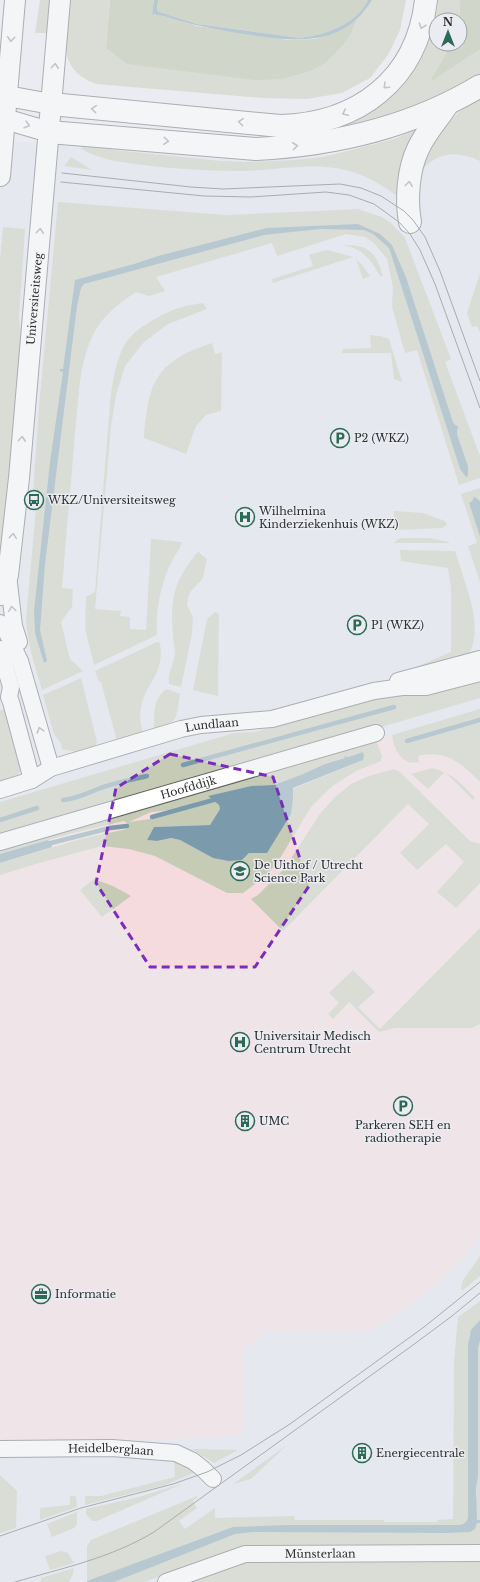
<svg xmlns="http://www.w3.org/2000/svg" width="480" height="1582" viewBox="0 0 480 1582" font-family="'Libre Baskerville',serif">
<style>
.built{fill:#dfe2ee}
.medical{fill:#f5dade}
.green{fill:#c6cbb5;fill-rule:evenodd}
.forest{fill:#b3ba9b}
.water{fill:#7b9bac}
.lines{fill:none;stroke-linecap:round;stroke-linejoin:round}
.stream{stroke:#7b9bac;stroke-width:4.5}
.minor-casing{stroke:#616266;stroke-width:18}
.major-casing{stroke:#616266;stroke-width:22}
.highway-casing{stroke:#616266;stroke-width:24}
.minor{stroke:#fff;stroke-width:16}
.major{stroke:#fff;stroke-width:20}
.highway{stroke:#fff;stroke-width:22}
.tram{stroke:#5c5d5f;stroke-width:1}
.oneway{stroke:#969798}
.marked{fill:none;stroke:#7b2cbf;stroke-width:3;stroke-dasharray:8 5;stroke-linejoin:round}
.labels{text-anchor:middle;dominant-baseline:central;stroke-width:3;stroke-linejoin:round;paint-order:stroke}
.street-label{font-size:11px;fill:#2e2f30;stroke:#eaecf1}
.poi-label{font-size:11px;fill:#2e2f30;stroke:#eaecf1;text-anchor:start}
</style>
<rect width="100%" height="100%" fill="#eaecf1"/>
<polygon class="built" points="480,140 480,1582 0,1582 0,141 422,159"/>
<polygon class="medical" points="480,710 480,1236 466,1255 419,1299 369,1332 265,1332 249,1348 243,1341 243,1432 239,1436 0,1447 0,847"/>
<g class="green">
<polygon points="40,0 51,0 49,33 35,33"/>
<path d="M69 0H110L106 48 327 62 342 47 351 34 357 19 366 9 372 0H406L400 30 388 55 370 78 342 93 307 99 263 98 96 84C92 82 86 80 82 77 57 60 66 25 69 0Z"/>
<path d="M438 0H480V78L409 114 279 143 110 126 211 136 280 138 387 98 401 85 420 58 433 25 437 11ZM436 20H460V44H436Z"/>
<path d="M480 99V161C452 148 433 154 415 178L431 139 459 112Z"/>
<path d="M429 124 397 196C386 188 374 180 361 175 325 159 281 170 243 171 210 171 176 169 143 165 122 162 98 160 80 148L93 145 114 150 221 161 249 162 295 160 323 157 394 139Z"/>
<polygon points="71,157 92,170 64,166"/>
<path d="M58 202 226 215 358 209 382 217 392 224 405 238 451 359 445 362 480 456V478L459 485 417 350 405 353 392 307 393 287 387 259 374 243 365 237 346 234 277 256 272 243 156 277 165 291 149 296 136 292C118 304 101 317 92 337 78 367 79 401 75 433 71 485 66 536 62 588L73 589 72 607 61 622 70 659 83 671 42 690C35 666 27 643 26 619L37 497 33 494 39 407ZM392 245 406 277 453 422 455 425 458 426 457 434 468 466V476L464 474 460 469 389 248Z"/>
<polygon points="3,227 25,229 19,317 22,343 0,571 0,260"/>
<path d="M342 245C368 244 376 252 383 276H380C370 259 363 248 342 245Z"/>
<polygon points="327,250 353,257 273,283 272,279 313,266 309,255"/>
<polygon points="356,259 362,265 370,276 363,279"/>
<polygon points="480,273 480,333 477,326 472,327 467,313"/>
<path d="M203 303 207 309 168 324 144 342 125 366 116 395 111 426 95 609 121 611 120 616 130 617V629L146 630 151 539 182 542C180 550 175 554 172 561 161 582 155 612 157 635L94 665 85 629 86 597 95 592 110 404C112 384 116 357 127 341 137 327 165 312 182 307 188 305 196 304 203 303Z"/>
<polygon points="370,335 380,336 389,339 402,382 394,379 391,353 342,353 343,349 371,348"/>
<path d="M212 343 215 354 222 352 221 411 206 415 196 426 186 454 144 438C148 383 156 361 212 343Z"/>
<polygon points="480,488 480,501 475,497 473,498 474,500 469,503 480,537 480,582 468,546 477,543 461,494"/>
<polygon points="394,511 423,513 445,521 447,525 442,528 399,530 394,528"/>
<polygon points="402,538 429,538 449,542 449,543 394,543 397,540"/>
<path d="M400 550 455 551C459 563 463 576 467 589 474 610 480 637 468 656L411 674 409 670 451 652V588L448 568 401 561Z"/>
<path d="M198 552 207 559 203 578 191 591 188 598 187 605 193 617 192 633 181 687 169 684C167 674 174 664 175 653 175 647 173 641 173 635 170 598 174 580 198 552Z"/>
<polygon points="215,612 218,613 219,615 218,696 193,690 207,619"/>
<path d="M157 642 160 643C165 676 145 682 141 708 139 717 141 725 143 733L117 741 101 682H99L95 671Z"/>
<polygon points="480,676 480,698 153,794 0,837 0,802 234,733 254,732 376,698"/>
<polygon points="81,678 97,742 95,746 76,752 62,749 61,743 54,734 43,695"/>
<path d="M167 689 180 694C176 718 180 722 154 729 154 714 153 697 167 689Z"/>
<path d="M5 709 21 768C19 779 9 780 0 783V710Z"/>
<path d="M480 709V782C462 763 445 749 418 756L419 762C402 766 394 750 392 735Z"/>
<path d="M371 742 377 743 382 756 381 761 356 771 334 785 326 792 311 807 277 863 263 878 243 893H227L155 856 129 849 102 846 39 863 0 875V863L81 839 127 829V823L124 821 73 833 0 854V846ZM359 753 364 757 363 760 293 789V798L257 853H249L242 860 213 858 180 840 171 838 157 841 147 840 154 827 210 825 220 809 219 805 209 796 251 786 274 785 303 774 325 764 345 758 344 756 348 757ZM180 809 156 818 129 822 151 812Z"/>
<path d="M432 768C454 774 460 782 475 798L473 800 445 772 428 789 411 774Z"/>
<polygon points="394,769 400,772 470,841 480,844 480,883 456,908 437,892 464,862 446,844 417,870 400,853 429,824 408,804 283,931 251,899 258,895 285,868 319,815 335,797 351,784 369,776"/>
<polygon points="94,879 113,886 131,896 102,917 80,890"/>
<polygon points="480,928 480,1024 472,1028 395,1028 379,1032 349,1002 333,1019 328,1014 339,1003 329,993 353,970 375,992 358,1007 380,1029"/>
<polygon points="480,1256 480,1276 462,1291 461,1288 463,1280"/>
<polygon points="480,1301 480,1320 469,1336 468,1344 468,1513 477,1496 476,1489 478,1476 478,1348 480,1341 480,1546 242,1546 144,1582 87,1582 87,1546 91,1540 197,1496 198,1498 194,1499 193,1502 197,1508 179,1521 185,1529 215,1508 215,1518 294,1516 295,1520 384,1520 384,1522 437,1522 437,1520 453,1519 454,1361 458,1317"/>
<polygon points="287,1445 251,1479 233,1484"/>
<polygon points="192,1449 238,1450 214,1463"/>
<polygon points="176,1459 196,1472 165,1485 85,1505 85,1496 101,1496 175,1477 174,1462"/>
<polygon points="0,1475 17,1491 16,1528 0,1533"/>
<polygon points="181,1484 182,1484 97,1521 92,1521 86,1514 86,1509 139,1497"/>
<polygon points="70,1496 76,1496 77,1507 40,1520 40,1508 70,1505"/>
<polygon points="77,1512 77,1524 74,1528 52,1537 47,1524"/>
<polygon points="61,1551 68,1553 74,1563 50,1570 45,1556"/>
<polygon points="480,1559 480,1582 183,1582 237,1562"/>
<polygon points="74,1568 73,1574 69,1582 41,1582 41,1578"/>
</g>
<g class="forest">
<polygon points="110,0 154,0 152,13 155,15 157,14 197,26 287,40 315,39 341,30 357,19 351,34 342,47 327,62 310,71 282,79 255,80 127,64 106,48"/>
<path d="M158 0H368C356 25 325 35 300 38L197 24 158 12 157 10Z"/>
<polygon points="460,0 480,0 480,49 430,82 446,54 449,44 460,44 460,20 458,20 460,14"/>
</g>
<g class="water">
<path d="M154 0H158L157 10 159 12 197 24 300 38C325 35 356 25 368 0H372C339 55 278 39 226 31 204 27 184 23 164 16 160 15 156 15 152 14Z"/>
<polygon points="358,224 380,234 392,245 406,277 453,422 455,425 458,426 457,434 468,466 468,476 466,477 460,469 389,248 373,234 364,230 321,229 292,232 264,235 84,284 81,288 77,306 45,564 40,630 47,661 44,663 35,633 34,611 50,462 63,372 60,371 60,369 63,369 75,280 134,264 158,256 267,228"/>
<polygon points="475,497 480,501 480,537 469,503 473,500 473,498"/>
<polygon points="363,752 364,756 363,760 293,788 293,798 291,814 267,853 249,853 242,860 229,861 213,858 180,840 171,838 157,841 147,840 154,827 210,825 220,809 219,805 208,796 251,786 274,785 303,774 325,764 345,758 344,756 348,757"/>
<polygon points="48,840 51,843 52,847 0,863 0,854"/>
<path d="M480 1320V1341L478 1348V1476L476 1489 477 1520H480V1523H477L475 1529 470 1532 447 1533 253 1532 235 1534 114 1582H87V1581L233 1527 286 1525H450C458 1525 467 1526 468 1517V1344L471 1330Z"/>
</g>
<g class="lines">
<g class="stream">
<polyline points="407,741 480,720"/>
<polyline points="183,765 394,707"/>
<path d="M63 800C79 798 85 794 98 789 113 783 131 780 147 776"/>
<polyline points="152,817 217,799"/>
<polyline points="0,820 37,808"/>
<polyline points="47,844 110,828 127,826"/>
</g>
<g class="minor-casing">
<g id="minor">
<polyline points="8,575 14,626 19,642"/>
<path d="M0 623C10 634 13 648 20 661L51 768"/>
<polyline points="0,649 11,687 9,697 11,702 32,780"/>
<polyline points="398,681 480,659"/>
<path id="s1" d="M0 790 32 780 51 768 181 729 201 725 272 719 374 691 402 687H426L480 673"/>
<path id="s2" d="M0 842 376 733"/>
<path id="s3" d="M0 1449 112 1448 176 1453 193 1461 203 1469 213 1479"/>
<path id="s4" d="M166 1582 245 1554 480 1553"/>
</g>
</g>
<g class="major-casing">
<g id="major">
<polyline points="7,96 51,104"/>
<polyline points="5,119 49,132"/>
<polyline points="0,176 15,0"/>
<path id="s5" d="M0 595 8 575 19 478 60 0"/>
</g>
</g>
<g class="highway-casing">
<g id="highway">
<path d="M51 104 280 126C358 124 417 80 426 0"/>
<path d="M49 132 256 149C335 145 412 127 480 86"/>
<path d="M410 222C406 200 408 170 418 149 425 133 438 119 447 105"/>
</g>
</g>
<use href="#minor" class="minor"/>
<use href="#major" class="major"/>
<use href="#highway" class="highway"/>
<g class="tram">
<polyline points="62,173 191,187 223,189 340,184 361,188 381,196 404,211 413,220 425,237 440,271 480,381"/>
<polyline points="61,182 204,196 251,197 326,192 349,195 374,204 399,222 410,234 420,250 435,284 480,408"/>
<polyline points="0,1536 81,1508 173,1484 207,1472 241,1455 290,1424 424,1327 480,1282"/>
<path d="M15 1582C63 1568 111 1558 154 1532L413 1345 452 1316 480 1293"/>
</g>
</g>
<defs><path id="oneway-chevron" d="M-2-3.5L2.5 0L-2 3.5" fill="none" stroke-width="1.6" stroke-linecap="round" stroke-linejoin="round"/></defs>
<g class="oneway">
<use href="#oneway-chevron" transform="translate(422 26) rotate(109)"/>
<use href="#oneway-chevron" transform="translate(11 39) rotate(96)"/>
<use href="#oneway-chevron" transform="translate(55 66) rotate(-85)"/>
<use href="#oneway-chevron" transform="translate(386 86) rotate(137)"/>
<use href="#oneway-chevron" transform="translate(94 109) rotate(-175)"/>
<use href="#oneway-chevron" transform="translate(345 113) rotate(155)"/>
<use href="#oneway-chevron" transform="translate(241 122) rotate(-175)"/>
<use href="#oneway-chevron" transform="translate(27 125) rotate(16)"/>
<use href="#oneway-chevron" transform="translate(166 141) rotate(5)"/>
<use href="#oneway-chevron" transform="translate(295 146) rotate(-6)"/>
<use href="#oneway-chevron" transform="translate(409 184) rotate(-83)"/>
<use href="#oneway-chevron" transform="translate(40 231) rotate(-85)"/>
<use href="#oneway-chevron" transform="translate(22 439) rotate(-85)"/>
<use href="#oneway-chevron" transform="translate(13 536) rotate(-84)"/>
<use href="#oneway-chevron" transform="translate(12 609) rotate(-97)"/>
<use href="#oneway-chevron" transform="translate(40 730) rotate(-106)"/>
</g>
<path d="M0 0H480V1582H0ZM170 754 273 777 309 886 255 967H150L96 883 116 788Z" fill="#eaecf1" fill-opacity=".55" fill-rule="evenodd"/>
<path class="marked" d="M170 754 273 777 309 886 255 967H150L96 883 116 788Z"/>
<defs>
<g id="parking-ring" transform="scale(1)"><circle r="9.5" fill="#eaecf1" stroke="#2d6a56" stroke-width="1.5"/><path d="M-3.5-5.5H1a3.5 3.5 0 0 1 0 7H-1V5.5H-3.5ZM-1-3.4V-.6H.8a1.4 1.4 0 0 0 0-2.8Z" fill="#2d6a56"/></g>
<g id="bus-ring" transform="scale(1)"><circle r="9.5" fill="#eaecf1" stroke="#2d6a56" stroke-width="1.5"/><path d="M-5-6H5V4H4V6H2V4H-2V6H-4V4H-5ZM-3.5-4V0h7V-4ZM-3.5 1.2v1.5H-2V1.2ZM2 1.2v1.5H3.5V1.2Z" fill="#2d6a56"/></g>
<g id="hospital-ring" transform="scale(1)"><circle r="9.5" fill="#eaecf1" stroke="#2d6a56" stroke-width="1.5"/><path d="M-5-5h3v3.5h4V-5h3V5h-3V1.5h-4V5h-3Z" fill="#2d6a56"/></g>
<g id="university-ring" transform="scale(1)"><circle r="9.5" fill="#eaecf1" stroke="#2d6a56" stroke-width="1.5"/><path d="M0-5L7-2L0 1L-7-2ZM-4 1L0 2.5L4 1V4Q0 6-4 4Z" fill="#2d6a56"/></g>
<g id="building-ring" transform="scale(1)"><circle r="9.5" fill="#eaecf1" stroke="#2d6a56" stroke-width="1.5"/><path d="M-4-6H4V6H1V3H-1V6H-4ZM-2.5-4.3h1.7v1.8h-1.7ZM.8-4.3h1.7v1.8H.8ZM-2.5-1h1.7V.8h-1.7ZM.8-1h1.7V.8H.8Z" fill="#2d6a56"/></g>
<g id="office-ring" transform="scale(1)"><circle r="9.5" fill="#eaecf1" stroke="#2d6a56" stroke-width="1.5"/><path d="M-6-3h4V-5.5h4V-3h4V5H-6ZM-1-4.5V-3h2v-1.5ZM-6 0V1H6V0Z" fill="#2d6a56"/></g>
</defs>
<g fill-rule="evenodd">
<use href="#parking-ring" x="340" y="438"/>
<use href="#bus-ring" x="34" y="500"/>
<use href="#hospital-ring" x="245" y="517"/>
<use href="#parking-ring" x="357" y="625"/>
<use href="#university-ring" x="240" y="871"/>
<use href="#hospital-ring" x="240" y="1042"/>
<use href="#parking-ring" x="403" y="1106"/>
<use href="#building-ring" x="245" y="1121"/>
<use href="#office-ring" x="41" y="1294"/>
<use href="#building-ring" x="362" y="1453"/>
</g>
<g class="labels">
<g class="street-label">
<text stroke="none"><textPath href="#s5" startOffset="299">Universiteitsweg</textPath></text>
<text stroke="none"><textPath href="#s1" startOffset="223">Lundlaan</textPath></text>
<text stroke="none"><textPath href="#s2" startOffset="196">Hoofddijk</textPath></text>
<text stroke="none"><textPath href="#s3" startOffset="111">Heidelberglaan</textPath></text>
<text stroke="none"><textPath href="#s4" startOffset="159">Münsterlaan</textPath></text>
</g>
<g class="poi-label">
<text x="354" y="438">P2 (WKZ)</text>
<text x="48" y="500">WKZ/Universiteitsweg</text>
<text x="259" y="511">Wilhelmina<tspan x="259" dy="13">Kinderziekenhuis (WKZ)</tspan></text>
<text x="371" y="625">P1 (WKZ)</text>
<text x="254" y="865">De Uithof / Utrecht<tspan x="254" dy="13">Science Park</tspan></text>
<text x="254" y="1036">Universitair Medisch<tspan x="254" dy="13">Centrum Utrecht</tspan></text>
<text x="259" y="1121">UMC</text>
<text x="403" y="1125" text-anchor="middle">Parkeren SEH en<tspan x="403" dy="13">radiotherapie</tspan></text>
<text x="55" y="1294">Informatie</text>
<text x="376" y="1453">Energiecentrale</text>
</g>
</g>
<g transform="translate(448 32)"><circle r="19" fill="#eaecf1" stroke="#9fa0a4"/>
<path d="M0-3L7 15L0 10L-7 15Z" fill="#2d6a56"/>
<text y="-6" font-size="11" font-weight="bold" text-anchor="middle" fill="#2e2f30">N</text>
</g>
</svg>
